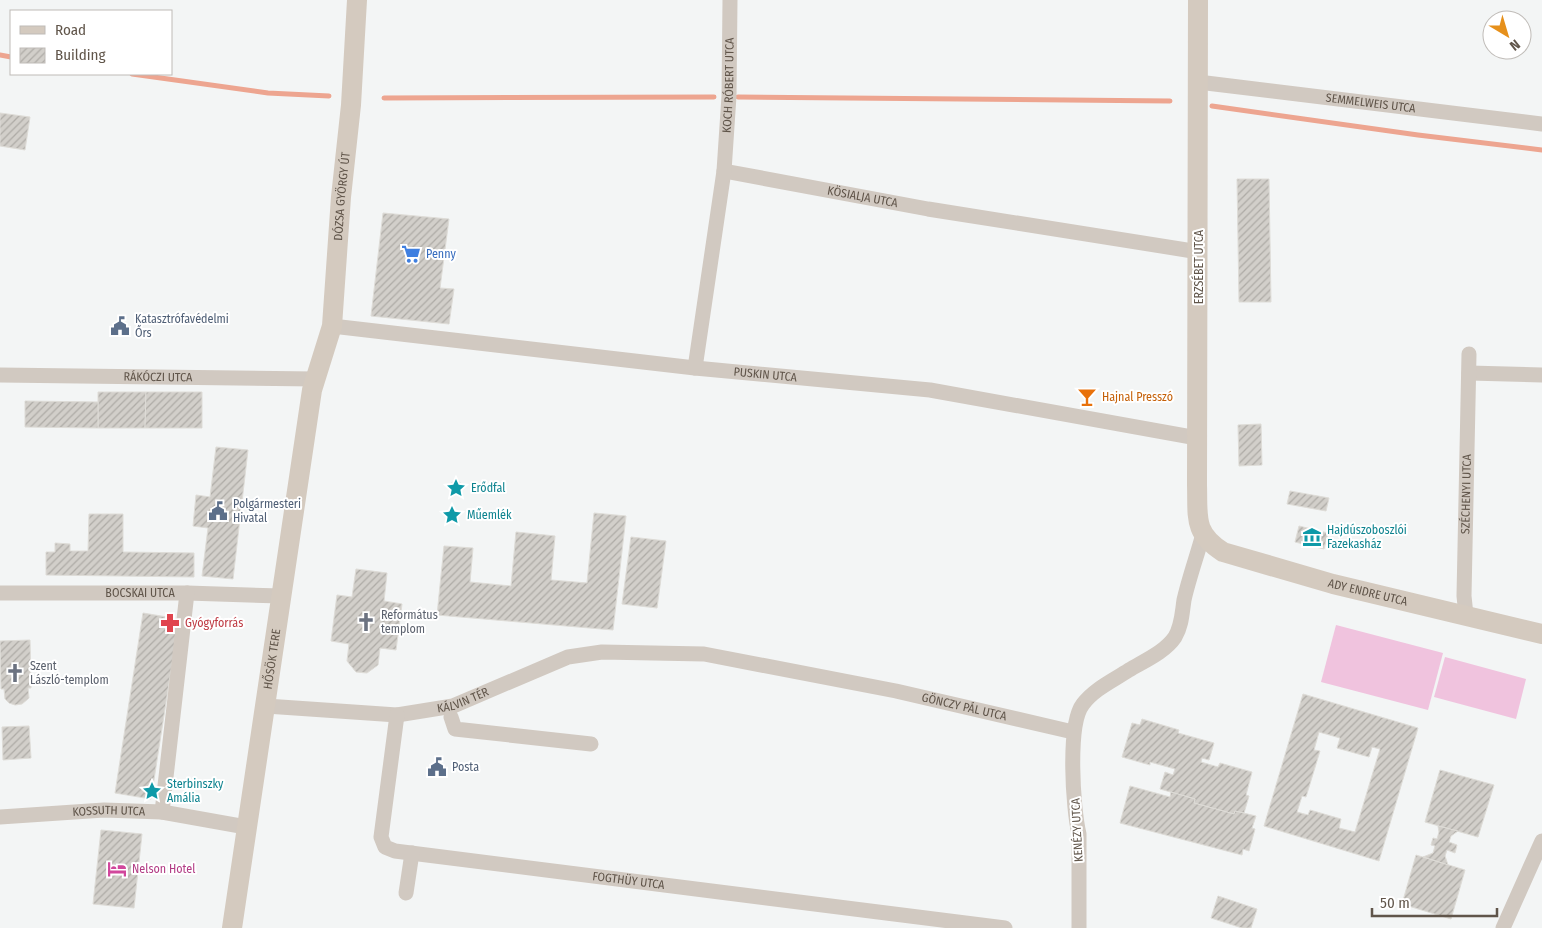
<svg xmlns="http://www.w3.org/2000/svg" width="1542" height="928" viewBox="0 0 1542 928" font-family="'Fira Sans Condensed',sans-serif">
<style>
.pitch{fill:#f0c3de}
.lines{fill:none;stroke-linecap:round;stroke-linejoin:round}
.stream{stroke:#eda590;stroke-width:5}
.building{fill:url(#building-hatch);stroke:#dedcd7;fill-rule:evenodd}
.street{stroke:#d1c9c1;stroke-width:15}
.secondary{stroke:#d4cabf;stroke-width:20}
.labels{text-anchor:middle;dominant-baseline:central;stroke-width:4;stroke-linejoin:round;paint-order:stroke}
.street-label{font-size:12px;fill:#60554a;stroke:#fff}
.shop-label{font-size:12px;fill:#366cbe;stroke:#fff;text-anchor:start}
.service-label{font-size:12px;fill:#4e5e75;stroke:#fff;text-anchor:start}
.food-label{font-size:12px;fill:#c56008;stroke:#fff;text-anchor:start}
.culture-label{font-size:12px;fill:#0d838f;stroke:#fff;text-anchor:start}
.worship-label{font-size:12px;fill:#5b616d;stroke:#fff;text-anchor:start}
.health-label{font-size:12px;fill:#be3a42;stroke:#fff;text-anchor:start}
.hotel-label{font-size:12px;fill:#b23c85;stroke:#fff;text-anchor:start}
</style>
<defs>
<pattern id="building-hatch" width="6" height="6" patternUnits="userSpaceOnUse" patternTransform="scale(1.25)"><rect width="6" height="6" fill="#d2cfca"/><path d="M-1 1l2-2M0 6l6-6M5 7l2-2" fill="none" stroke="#aeaba6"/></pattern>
</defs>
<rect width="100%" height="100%" fill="#f3f5f5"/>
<g class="pitch">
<polygon points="1336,625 1443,653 1428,710 1321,682"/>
<polygon points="1445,657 1526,679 1516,719 1434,697"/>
</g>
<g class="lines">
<g class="stream">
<polyline points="0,55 11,57"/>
<polyline points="132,74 268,93 329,96"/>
<polyline points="738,97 1170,101"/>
<polyline points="384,98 714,97"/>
<polyline points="1212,106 1418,135 1542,150"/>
</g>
</g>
<g class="building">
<polygon points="0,113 30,117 25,150 0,146"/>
<polygon points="1237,179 1269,179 1271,302 1239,302"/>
<polygon points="383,213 449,219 440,288 454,289 449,324 371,316"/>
<polygon points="98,392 146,392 145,428 98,428"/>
<polygon points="146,392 202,392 202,428 145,428"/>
<polygon points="25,401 98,402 98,428 25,427"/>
<polygon points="1261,424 1262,465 1239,466 1238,425"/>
<polygon points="216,447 248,450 233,579 202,576 208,528 193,526 196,495 210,497"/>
<circle cx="456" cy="487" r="6"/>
<polygon points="1290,491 1329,498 1326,511 1287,504"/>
<polygon points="594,513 626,516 613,630 437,615 444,546 473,548 470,582 511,586 516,532 555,536 551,580 587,583"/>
<polygon points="89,514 123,514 123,552 194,553 194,577 46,575 46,552 55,552 55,543 70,544 70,551 88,551"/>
<polygon points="1299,526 1328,533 1324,549 1295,542"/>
<polygon points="631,537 666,541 657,608 622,604"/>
<polygon points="356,569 387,573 384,601 402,604 396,650 380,648 378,665 367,673 356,672 347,661 349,644 331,641 337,595 352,597"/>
<polygon points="143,613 179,619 151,799 115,793"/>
<polygon points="30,640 31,688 28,688 29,698 22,704 15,705 9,703 5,699 4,689 1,689 0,641"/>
<path d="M1303 694 1418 728 1379 861 1264 826ZM1319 732 1340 738 1337 748 1369 757 1372 747 1380 749 1355 832 1339 828 1341 819 1310 810 1308 815 1297 812 1302 796 1306 797 1320 751 1314 750Z"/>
<polygon points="1142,719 1179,730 1178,733 1214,743 1209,760 1202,758 1201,762 1218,767 1220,763 1252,772 1246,795 1249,796 1244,813 1235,811 1234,814 1194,803 1195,799 1160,789 1165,772 1173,775 1175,769 1150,762 1150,765 1122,757 1132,723 1140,725"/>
<polygon points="29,726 31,758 3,760 2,727"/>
<polygon points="1440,770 1494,785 1478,837 1425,822"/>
<polygon points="1130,786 1170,797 1171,792 1195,799 1194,803 1234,814 1235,811 1256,816 1252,828 1255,829 1249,851 1243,849 1242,855 1120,823"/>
<polygon points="1438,826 1458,831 1451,836 1449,842 1457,845 1455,853 1447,850 1445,856 1448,865 1423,857 1433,853 1435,846 1431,845 1433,838 1437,839 1439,832"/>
<polygon points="101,830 142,834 134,908 93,904"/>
<polygon points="1416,855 1465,870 1451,919 1402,904"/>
<polygon points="1218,896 1257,909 1251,928 1242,928 1211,918"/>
</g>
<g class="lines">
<g class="street">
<path id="s1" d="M1198 82 1542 124"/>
<path id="s2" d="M724 171 928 209 1199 252"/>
<path id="s3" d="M332 326 695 368 930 390 1197 438"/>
<path id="s4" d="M695 368 724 171 729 96 730 0"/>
<polyline points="1469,373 1542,375"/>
<path id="s5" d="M0 375 315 379"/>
<path id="s6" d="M0 593H187L281 596"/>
<path id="s7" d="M1466 615 1464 596 1469 354"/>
<path id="s8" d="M266 706 397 715 453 706 568 657 602 652 704 654 896 691 1073 732"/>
<path id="s9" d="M397 715 381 837 385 847 395 851 1005 928"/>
<polyline points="451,717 455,729 591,744"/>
<polyline points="162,812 187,593"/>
<path id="s10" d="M0 817 104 810 162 812 246 827"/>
<polyline points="406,893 412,853"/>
<path d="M1079 928V834C1073 809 1067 724 1083 704 1094 689 1114 680 1129 670 1144 661 1165 652 1175 637 1182 625 1182 613 1184 600 1189 578 1197 556 1203 534"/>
<polyline points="1503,928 1542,841"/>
</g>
<g class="secondary">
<path id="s11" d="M1198 0 1197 485C1198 517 1193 533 1223 552L1333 584 1542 634"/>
<path id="s12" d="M232 928 312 390 332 326 341 197 351 105 357 0"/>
</g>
</g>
<defs>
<g id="supermarket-bare" transform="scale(1.5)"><path d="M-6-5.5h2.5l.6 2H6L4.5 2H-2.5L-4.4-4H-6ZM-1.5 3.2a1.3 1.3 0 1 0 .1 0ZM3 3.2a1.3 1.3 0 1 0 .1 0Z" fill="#3f7fe0" stroke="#fff" stroke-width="2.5" paint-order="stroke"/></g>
<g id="civic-bare" transform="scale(1.5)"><path d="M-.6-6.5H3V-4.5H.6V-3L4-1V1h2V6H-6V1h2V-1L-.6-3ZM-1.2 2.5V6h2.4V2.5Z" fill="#5c6f8a" stroke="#fff" stroke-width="2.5" paint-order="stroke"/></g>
<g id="bar-bare" transform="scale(1.5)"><path d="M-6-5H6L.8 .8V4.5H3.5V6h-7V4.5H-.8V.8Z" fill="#e8710a" stroke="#fff" stroke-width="2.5" paint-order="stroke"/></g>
<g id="sight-bare" transform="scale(1.5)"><path d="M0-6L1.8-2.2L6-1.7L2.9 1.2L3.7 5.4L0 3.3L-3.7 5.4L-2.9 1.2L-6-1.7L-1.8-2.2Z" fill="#0f9aa8" stroke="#fff" stroke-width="2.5" paint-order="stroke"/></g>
<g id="museum-bare" transform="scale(1.5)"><path d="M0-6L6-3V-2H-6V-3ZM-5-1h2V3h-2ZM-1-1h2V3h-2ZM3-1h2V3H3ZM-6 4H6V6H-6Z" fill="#0f9aa8" stroke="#fff" stroke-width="2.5" paint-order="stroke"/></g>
<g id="church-bare" transform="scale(1.5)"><path d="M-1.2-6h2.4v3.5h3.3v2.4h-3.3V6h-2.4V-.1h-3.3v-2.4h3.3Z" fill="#6b7280" stroke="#fff" stroke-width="2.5" paint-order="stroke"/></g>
<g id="pharmacy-bare" transform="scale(1.5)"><path d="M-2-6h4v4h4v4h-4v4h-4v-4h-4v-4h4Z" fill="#e0444e" stroke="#fff" stroke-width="2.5" paint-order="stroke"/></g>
<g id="hotel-bare" transform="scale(1.5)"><path d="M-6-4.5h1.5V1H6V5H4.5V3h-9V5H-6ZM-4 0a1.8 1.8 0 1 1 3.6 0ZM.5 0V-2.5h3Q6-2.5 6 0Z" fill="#d1479c" stroke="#fff" stroke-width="2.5" paint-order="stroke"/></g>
</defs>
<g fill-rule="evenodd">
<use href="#supermarket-bare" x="411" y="254"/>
<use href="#civic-bare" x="120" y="326"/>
<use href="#bar-bare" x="1087" y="397"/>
<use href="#sight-bare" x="456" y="488"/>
<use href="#civic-bare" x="218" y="511"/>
<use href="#sight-bare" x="452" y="515"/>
<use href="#museum-bare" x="1312" y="537"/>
<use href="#church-bare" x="366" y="622"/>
<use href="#pharmacy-bare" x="170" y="623"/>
<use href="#church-bare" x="15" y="673"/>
<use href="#civic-bare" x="437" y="767"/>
<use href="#sight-bare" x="152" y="791"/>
<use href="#hotel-bare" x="117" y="869"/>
</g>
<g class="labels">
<g class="street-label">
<text stroke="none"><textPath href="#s4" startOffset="285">KOCH RÓBERT UTCA</textPath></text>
<text stroke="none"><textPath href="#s1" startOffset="174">SEMMELWEIS UTCA</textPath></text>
<text stroke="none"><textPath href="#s12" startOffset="741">DÓZSA GYÖRGY ÚT</textPath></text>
<text stroke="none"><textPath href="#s2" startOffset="141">KÖSIALJA UTCA</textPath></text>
<text transform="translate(1199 267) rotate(-90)">ERZSÉBET UTCA</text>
<text stroke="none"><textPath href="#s3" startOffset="436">PUSKIN UTCA</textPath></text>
<text stroke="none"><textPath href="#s5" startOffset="158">RÁKÓCZI UTCA</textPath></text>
<text stroke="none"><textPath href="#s7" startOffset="121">SZÉCHENYI UTCA</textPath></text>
<text stroke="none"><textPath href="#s11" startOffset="712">ADY ENDRE UTCA</textPath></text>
<text stroke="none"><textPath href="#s6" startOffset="140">BOCSKAI UTCA</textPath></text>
<text stroke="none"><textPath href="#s12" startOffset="272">HŐSÖK TERE</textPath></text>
<text stroke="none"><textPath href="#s8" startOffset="199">KÁLVIN TÉR</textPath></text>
<text stroke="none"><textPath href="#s8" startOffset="715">GÖNCZY PÁL UTCA</textPath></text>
<text stroke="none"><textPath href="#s10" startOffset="109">KOSSUTH UTCA</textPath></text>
<text transform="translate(1077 830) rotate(-93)">KENÉZY UTCA</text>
<text stroke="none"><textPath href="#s9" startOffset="380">FOGTHÜY UTCA</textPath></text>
</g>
<g class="shop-label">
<text x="426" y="254">Penny</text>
</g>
<g class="service-label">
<text x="135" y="319">Katasztrófavédelmi<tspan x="135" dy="14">Őrs</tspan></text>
<text x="233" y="504">Polgármesteri<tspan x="233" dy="14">Hivatal</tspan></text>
<text x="452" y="767">Posta</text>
</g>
<g class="food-label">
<text x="1102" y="397">Hajnal Presszó</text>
</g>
<g class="culture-label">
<text x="471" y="488">Erődfal</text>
<text x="467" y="515">Műemlék</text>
<text x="1327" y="530">Hajdúszoboszlói<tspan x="1327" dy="14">Fazekasház</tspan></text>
<text x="167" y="784">Sterbinszky<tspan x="167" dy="14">Amália</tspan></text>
</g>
<g class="worship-label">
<text x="381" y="615">Református<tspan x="381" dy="14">templom</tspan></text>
<text x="30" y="666">Szent<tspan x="30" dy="14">László-templom</tspan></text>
</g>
<g class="health-label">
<text x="185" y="623">Gyógyforrás</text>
</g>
<g class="hotel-label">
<text x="132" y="869">Nelson Hotel</text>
</g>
</g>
<rect x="10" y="10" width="162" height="65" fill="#ffffff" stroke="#bfbbb7"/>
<rect x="20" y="26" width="25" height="8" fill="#d4cabf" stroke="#bfbbb7"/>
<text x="55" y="35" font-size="15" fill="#60554a">Road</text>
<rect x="20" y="48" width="25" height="15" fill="url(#building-hatch)" stroke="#bfbbb7"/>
<text x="55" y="60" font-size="15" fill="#60554a">Building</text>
<g transform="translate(1507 35) rotate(142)"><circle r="24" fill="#ffffff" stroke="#bfbbb7"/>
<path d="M0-4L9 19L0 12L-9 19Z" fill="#e6901b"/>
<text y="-8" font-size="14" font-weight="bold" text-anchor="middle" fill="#60554a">N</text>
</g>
<path d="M1372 908v8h125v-8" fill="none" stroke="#60554a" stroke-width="2.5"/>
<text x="1380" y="908" font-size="15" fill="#60554a" stroke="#ffffff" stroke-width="4" paint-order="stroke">50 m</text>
</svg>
